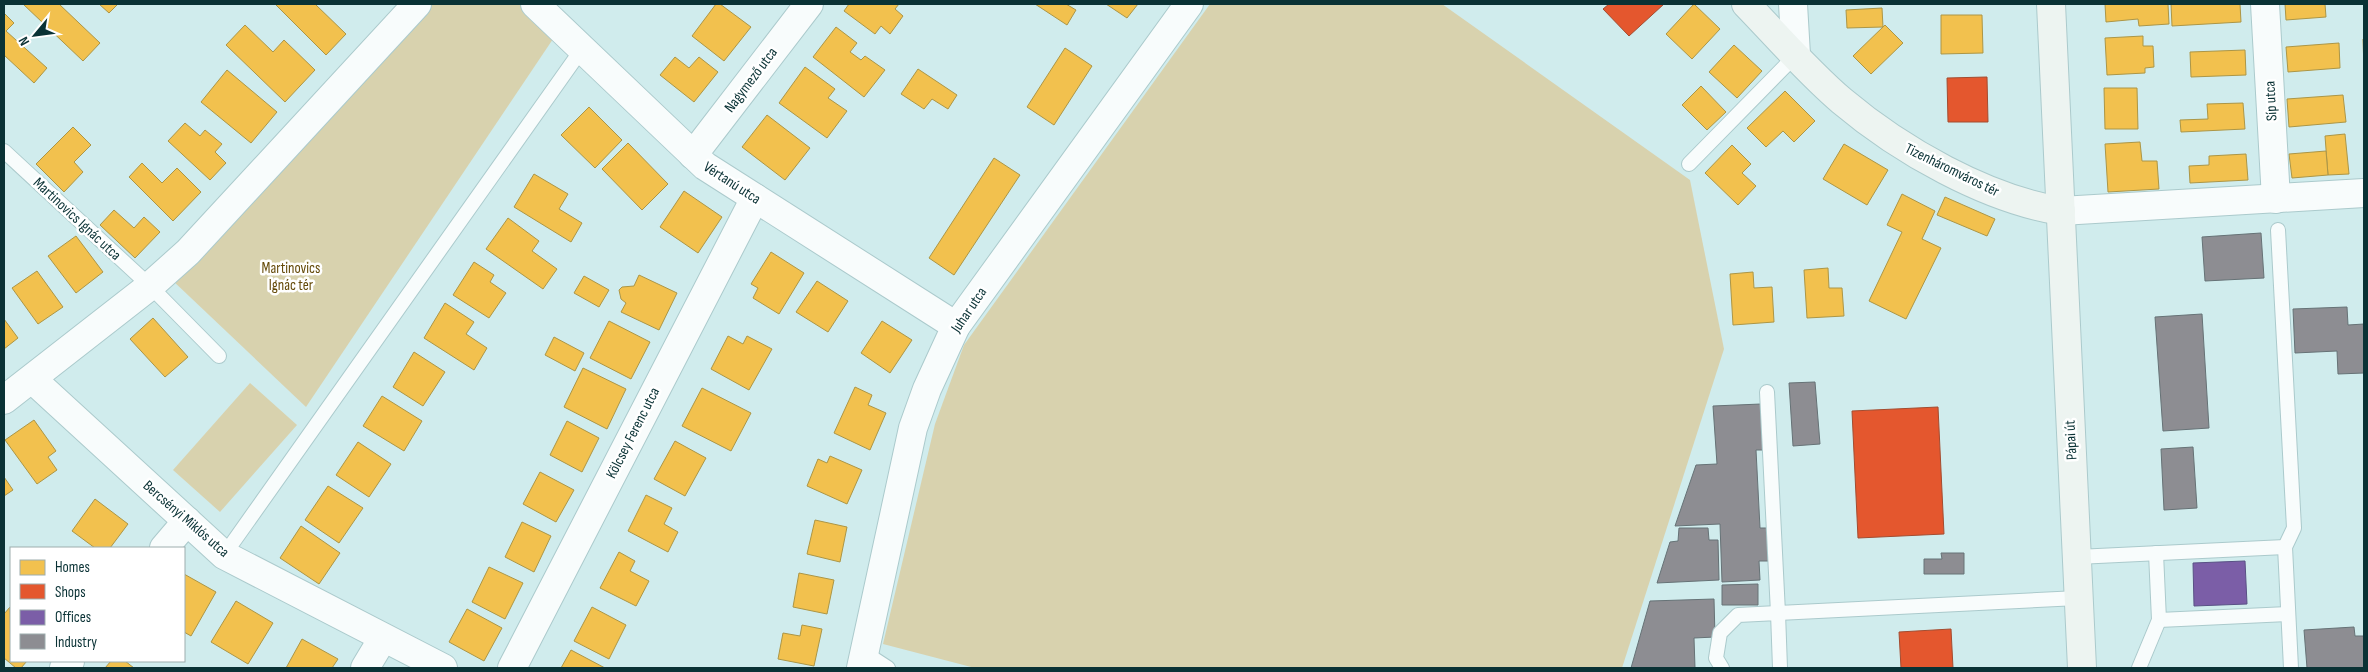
<svg xmlns="http://www.w3.org/2000/svg" width="2368" height="672" viewBox="0 0 2368 672" font-family="'Sofia Sans Condensed',sans-serif">
<style>
.green{fill:#d8d2ae}
.homes{fill:#f2c14e;stroke:#ac9646}
.shops{fill:#e4572e;stroke:#a34c30}
.offices{fill:#7b5ea7;stroke:#595185}
.industry{fill:#8d8d92;stroke:#667276}
.lines{fill:none;stroke-linecap:round;stroke-linejoin:round}
.lane-casing{stroke:#abcacc;stroke-width:16}
.street-casing{stroke:#abcacc;stroke-width:30}
.secondary-casing{stroke:#abcacc;stroke-width:30}
.lane{stroke:#f8fcfc;stroke-width:14}
.street{stroke:#f8fcfc;stroke-width:28}
.secondary{stroke:#edf4f1;stroke-width:28}
.labels{text-anchor:middle;dominant-baseline:central;stroke-width:5;stroke-linejoin:round;paint-order:stroke}
.street-label{font-size:15px;fill:#0a3235;stroke:#fff}
.park-label{font-size:15px;fill:#644908;stroke:#fff}
</style>
<rect width="100%" height="100%" fill="#d0eced"/>
<g class="green">
<polygon points="428,4 520,4 555,36 306,407 171,279"/>
<polygon points="1210,4 1442,4 1690,180 1724,349 1622,668 975,668 883,644 935,424 964,345"/>
<polygon points="250,383 297,425 220,512 173,470"/>
</g>
<g class="homes">
<polygon points="23,4 59,4 100,43 83,61"/>
<polygon points="99,4 118,4 109,13"/>
<polygon points="275,4 315,4 346,34 326,55"/>
<polygon points="716,4 720,4 751,27 724,61 692,36"/>
<polygon points="849,4 899,4 895,9 903,16 890,34 881,26 875,34 844,11"/>
<polygon points="1035,4 1066,4 1076,10 1067,25"/>
<polygon points="1106,4 1138,4 1127,18"/>
<polygon points="1694,4 1720,29 1692,59 1666,34"/>
<polygon points="2105,4 2168,4 2169,24 2139,26 2138,19 2106,22"/>
<polygon points="2171,4 2240,4 2241,22 2172,26"/>
<polygon points="2285,4 2325,4 2326,17 2286,20"/>
<polygon points="1882,8 1883,27 1847,28 1846,10"/>
<polygon points="4,13 14,23 6,31 47,68 34,83 4,55"/>
<polygon points="1941,15 1982,15 1983,53 1941,54"/>
<polygon points="245,25 273,52 284,40 315,70 285,102 226,45"/>
<polygon points="1885,25 1903,43 1871,74 1853,56"/>
<polygon points="836,27 857,43 850,52 861,60 865,56 885,70 864,97 813,57"/>
<polygon points="2143,36 2143,46 2153,46 2154,67 2145,68 2145,73 2107,75 2105,38"/>
<polygon points="2363,39 2364,39 2364,69"/>
<polygon points="2339,43 2340,68 2288,72 2286,47"/>
<polygon points="1734,45 1762,71 1737,98 1709,72"/>
<polygon points="1065,48 1092,66 1054,125 1027,107"/>
<polygon points="2245,50 2246,75 2191,77 2190,52"/>
<polygon points="675,57 689,68 699,57 718,72 694,102 660,75"/>
<polygon points="805,67 835,89 828,98 847,111 827,138 779,103"/>
<polygon points="918,69 957,95 948,109 932,99 924,109 901,94"/>
<polygon points="227,70 277,112 251,143 201,102"/>
<polygon points="1701,86 1726,112 1707,130 1682,105"/>
<polygon points="2104,88 2137,88 2138,129 2105,129"/>
<polygon points="1785,91 1815,121 1794,142 1783,131 1766,147 1747,128"/>
<polygon points="2343,95 2346,122 2289,127 2287,99"/>
<polygon points="2243,103 2245,129 2181,132 2180,120 2208,119 2207,104"/>
<polygon points="589,107 622,140 595,168 561,135"/>
<polygon points="767,115 810,148 785,180 742,147"/>
<polygon points="185,123 200,136 205,130 222,144 215,152 226,163 210,180 168,141"/>
<polygon points="73,127 91,145 74,162 83,172 64,192 36,164"/>
<polygon points="2345,134 2349,174 2328,175 2325,136"/>
<polygon points="2140,142 2142,161 2157,161 2159,189 2108,192 2105,144"/>
<polygon points="628,143 668,184 642,210 602,169"/>
<polygon points="1844,144 1888,170 1867,205 1823,179"/>
<polygon points="1732,145 1751,164 1742,173 1756,186 1738,205 1705,173"/>
<polygon points="2326,151 2328,175 2292,178 2289,154"/>
<polygon points="2246,154 2248,180 2190,183 2189,166 2209,165 2209,156"/>
<polygon points="994,158 1020,175 954,275 929,258"/>
<polygon points="142,163 162,183 177,168 201,192 173,221 129,177"/>
<polygon points="534,174 568,194 559,209 582,223 571,242 514,207"/>
<polygon points="684,191 722,217 698,253 660,227"/>
<polygon points="1902,194 1935,211 1922,239 1941,248 1906,319 1869,301 1902,232 1887,225"/>
<polygon points="1945,197 1995,219 1987,236 1937,215"/>
<polygon points="114,210 134,228 144,217 160,232 135,258 100,225"/>
<polygon points="508,218 539,241 532,251 557,269 543,289 486,249"/>
<polygon points="76,236 103,272 76,293 48,256"/>
<polygon points="771,252 804,273 779,314 753,298 758,288 751,284"/>
<polygon points="474,262 494,275 490,282 506,293 489,318 453,295"/>
<polygon points="1828,268 1829,288 1842,288 1844,316 1807,318 1804,270"/>
<polygon points="37,271 63,307 38,324 12,288"/>
<polygon points="1753,272 1754,288 1772,287 1774,322 1733,325 1730,274"/>
<polygon points="639,275 677,293 659,330 621,312 626,303 621,299 619,290 622,287 634,286"/>
<polygon points="584,276 609,290 599,307 574,293"/>
<polygon points="817,281 848,301 828,332 796,312"/>
<polygon points="445,303 474,322 466,334 487,348 474,370 424,338"/>
<polygon points="153,318 188,357 165,377 130,339"/>
<polygon points="4,319 18,338 4,349"/>
<polygon points="609,321 650,342 631,379 590,358"/>
<polygon points="882,321 912,340 890,373 861,353"/>
<polygon points="728,336 743,344 747,336 772,349 749,390 711,369"/>
<polygon points="554,337 584,353 575,371 545,355"/>
<polygon points="414,352 445,372 423,406 393,387"/>
<polygon points="583,368 626,389 607,429 564,407"/>
<polygon points="855,387 872,395 868,405 886,413 870,450 834,433"/>
<polygon points="702,388 751,413 731,451 682,426"/>
<polygon points="382,396 422,421 404,451 363,426"/>
<polygon points="34,420 56,451 48,457 57,470 37,484 5,440"/>
<polygon points="567,421 599,438 582,472 550,455"/>
<polygon points="675,441 706,458 685,496 654,479"/>
<polygon points="358,442 391,464 369,497 336,475"/>
<polygon points="830,456 862,470 847,504 807,486 818,459 827,463"/>
<polygon points="540,472 574,490 556,522 523,504"/>
<polygon points="4,477 13,490 4,496"/>
<polygon points="328,486 363,508 339,543 305,520"/>
<polygon points="646,495 672,508 664,524 678,532 668,552 628,531"/>
<polygon points="95,499 128,524 110,548 95,548 72,531"/>
<polygon points="815,520 847,527 840,562 807,554"/>
<polygon points="522,522 551,536 534,572 505,557"/>
<polygon points="301,526 340,553 319,584 280,558"/>
<polygon points="619,552 635,561 630,571 649,581 636,606 600,588"/>
<polygon points="489,567 523,583 505,619 472,602"/>
<polygon points="799,573 834,580 827,614 793,607"/>
<polygon points="184,574 216,592 191,636 184,632"/>
<polygon points="236,601 273,623 248,664 211,642"/>
<polygon points="10,607 11,661 27,661 21,668 16,668 4,658 4,614"/>
<polygon points="592,607 626,625 609,659 574,641"/>
<polygon points="467,609 502,628 484,661 449,642"/>
<polygon points="802,625 822,629 814,666 778,659 783,633 800,636"/>
<polygon points="302,639 338,659 332,668 286,668"/>
<polygon points="571,650 605,668 561,668"/>
<polygon points="111,661 125,661 134,668 105,668"/>
</g>
<g class="shops">
<polygon points="1609,4 1664,4 1629,36 1603,9"/>
<polygon points="1987,77 1988,122 1948,122 1947,78"/>
<polygon points="1938,407 1944,534 1858,538 1852,411"/>
<polygon points="1951,629 1953,668 1901,668 1899,632"/>
</g>
<polygon class="offices" points="2245,561 2247,604 2194,606 2193,563"/>
<g class="industry">
<polygon points="2261,233 2264,278 2205,281 2202,237"/>
<polygon points="2347,307 2348,325 2364,324 2364,373 2338,374 2337,351 2295,353 2293,309"/>
<polygon points="2202,314 2209,428 2163,431 2155,317"/>
<polygon points="1815,382 1820,444 1793,446 1789,383"/>
<polygon points="1761,404 1764,450 1756,450 1760,528 1768,528 1769,561 1759,561 1760,580 1722,582 1720,524 1675,526 1696,465 1717,464 1713,406"/>
<polygon points="2193,447 2197,508 2164,510 2161,449"/>
<polygon points="1679,528 1708,528 1709,540 1718,540 1719,580 1657,583 1670,542 1678,541"/>
<polygon points="1941,553 1964,553 1964,574 1924,574 1924,559 1942,559"/>
<polygon points="1758,584 1758,605 1722,605 1722,585"/>
<polygon points="1714,599 1715,637 1694,638 1695,668 1631,668 1650,601"/>
<polygon points="2354,627 2355,636 2364,636 2364,668 2307,668 2304,630"/>
</g>
<g class="lines">
<g class="lane-casing">
<g id="lane">
<polyline points="4,151 150,286 219,356"/>
<polyline points="1689,164 1796,55"/>
<polyline points="2278,230 2294,528 2285,547 2291,668"/>
<polyline points="1767,392 1778,613 2078,598"/>
<polyline points="224,555 582,49"/>
<polyline points="2077,557 2285,547"/>
<polyline points="2159,620 2288,614"/>
<polyline points="865,653 888,668"/>
<polyline points="1722,668 1716,658 1720,633 1738,615 1778,613 1780,668"/>
<polyline points="2139,668 2159,620 2156,553"/>
</g>
</g>
<g class="street-casing">
<g id="street">
<polyline points="535,4 705,166 956,326"/>
<polyline points="1793,4 1796,55"/>
<polyline points="2265,4 2276,199"/>
<polyline points="693,155 809,4"/>
<polyline points="2061,211 2364,193"/>
<polyline points="32,379 224,555 443,668"/>
<polyline points="4,400 150,286 188,252 417,4"/>
<polyline points="164,548 187,521"/>
<polyline points="64,668 70,661"/>
<polyline points="365,668 383,638"/>
<polyline points="512,668 755,198"/>
<polyline points="861,668 913,428 927,389 956,326 1189,4"/>
</g>
</g>
<g class="secondary-casing">
<g id="secondary">
<path d="M1746 4C1777 36 1808 72 1842 101 1900 150 1986 199 2061 211"/>
<polyline points="2051,4 2082,668"/>
</g>
</g>
<use href="#lane" class="lane"/>
<use href="#street" class="street"/>
<use href="#secondary" class="secondary"/>
</g>
<g class="labels">
<g class="street-label">
<text transform="translate(751 80) rotate(-53)">Nagymező utca</text>
<text transform="translate(2271 101) rotate(-93)">Síp utca</text>
<text transform="translate(1952 170) rotate(26)">Tizenháromváros tér</text>
<text transform="translate(732 183) rotate(33)">Vértanú utca</text>
<text transform="translate(77 219) rotate(43)">Martinovics Ignác utca</text>
<text transform="translate(969 310) rotate(-56)">Juhar utca</text>
<text transform="translate(633 433) rotate(-63)">Kölcsey Ferenc utca</text>
<text transform="translate(2071 440) rotate(-93)">Pápai út</text>
<text transform="translate(186 519) rotate(41)">Bercsényi Miklós utca</text>
</g>
<g class="park-label">
<text x="291" y="268">Martinovics<tspan x="291" dy="17">Ignác tér</tspan></text>
</g>
</g>
<rect width="2368" height="672" fill="none" stroke="#0a3235" stroke-width="10"/>
<rect x="10" y="547" width="175" height="115" fill="#ffffff" stroke="#9dadae"/>
<rect x="20" y="560" width="25" height="15" fill="#f2c14e" stroke="#9dadae"/>
<text x="55" y="572" font-size="15" fill="#0a3235">Homes</text>
<rect x="20" y="584" width="25" height="15" fill="#e4572e" stroke="#9dadae"/>
<text x="55" y="597" font-size="15" fill="#0a3235">Shops</text>
<rect x="20" y="610" width="25" height="15" fill="#7b5ea7" stroke="#9dadae"/>
<text x="55" y="622" font-size="15" fill="#0a3235">Offices</text>
<rect x="20" y="634" width="25" height="15" fill="#8d8d92" stroke="#9dadae"/>
<text x="55" y="647" font-size="15" fill="#0a3235">Industry</text>
<g transform="translate(35 35) rotate(241)" stroke="#ffffff" stroke-width="4" paint-order="stroke">
<path d="M0-4L9 19L0 12L-9 19Z" fill="#0a3235"/>
<text y="-8" font-size="14" font-weight="bold" text-anchor="middle" fill="#0a3235">N</text>
</g>
</svg>
